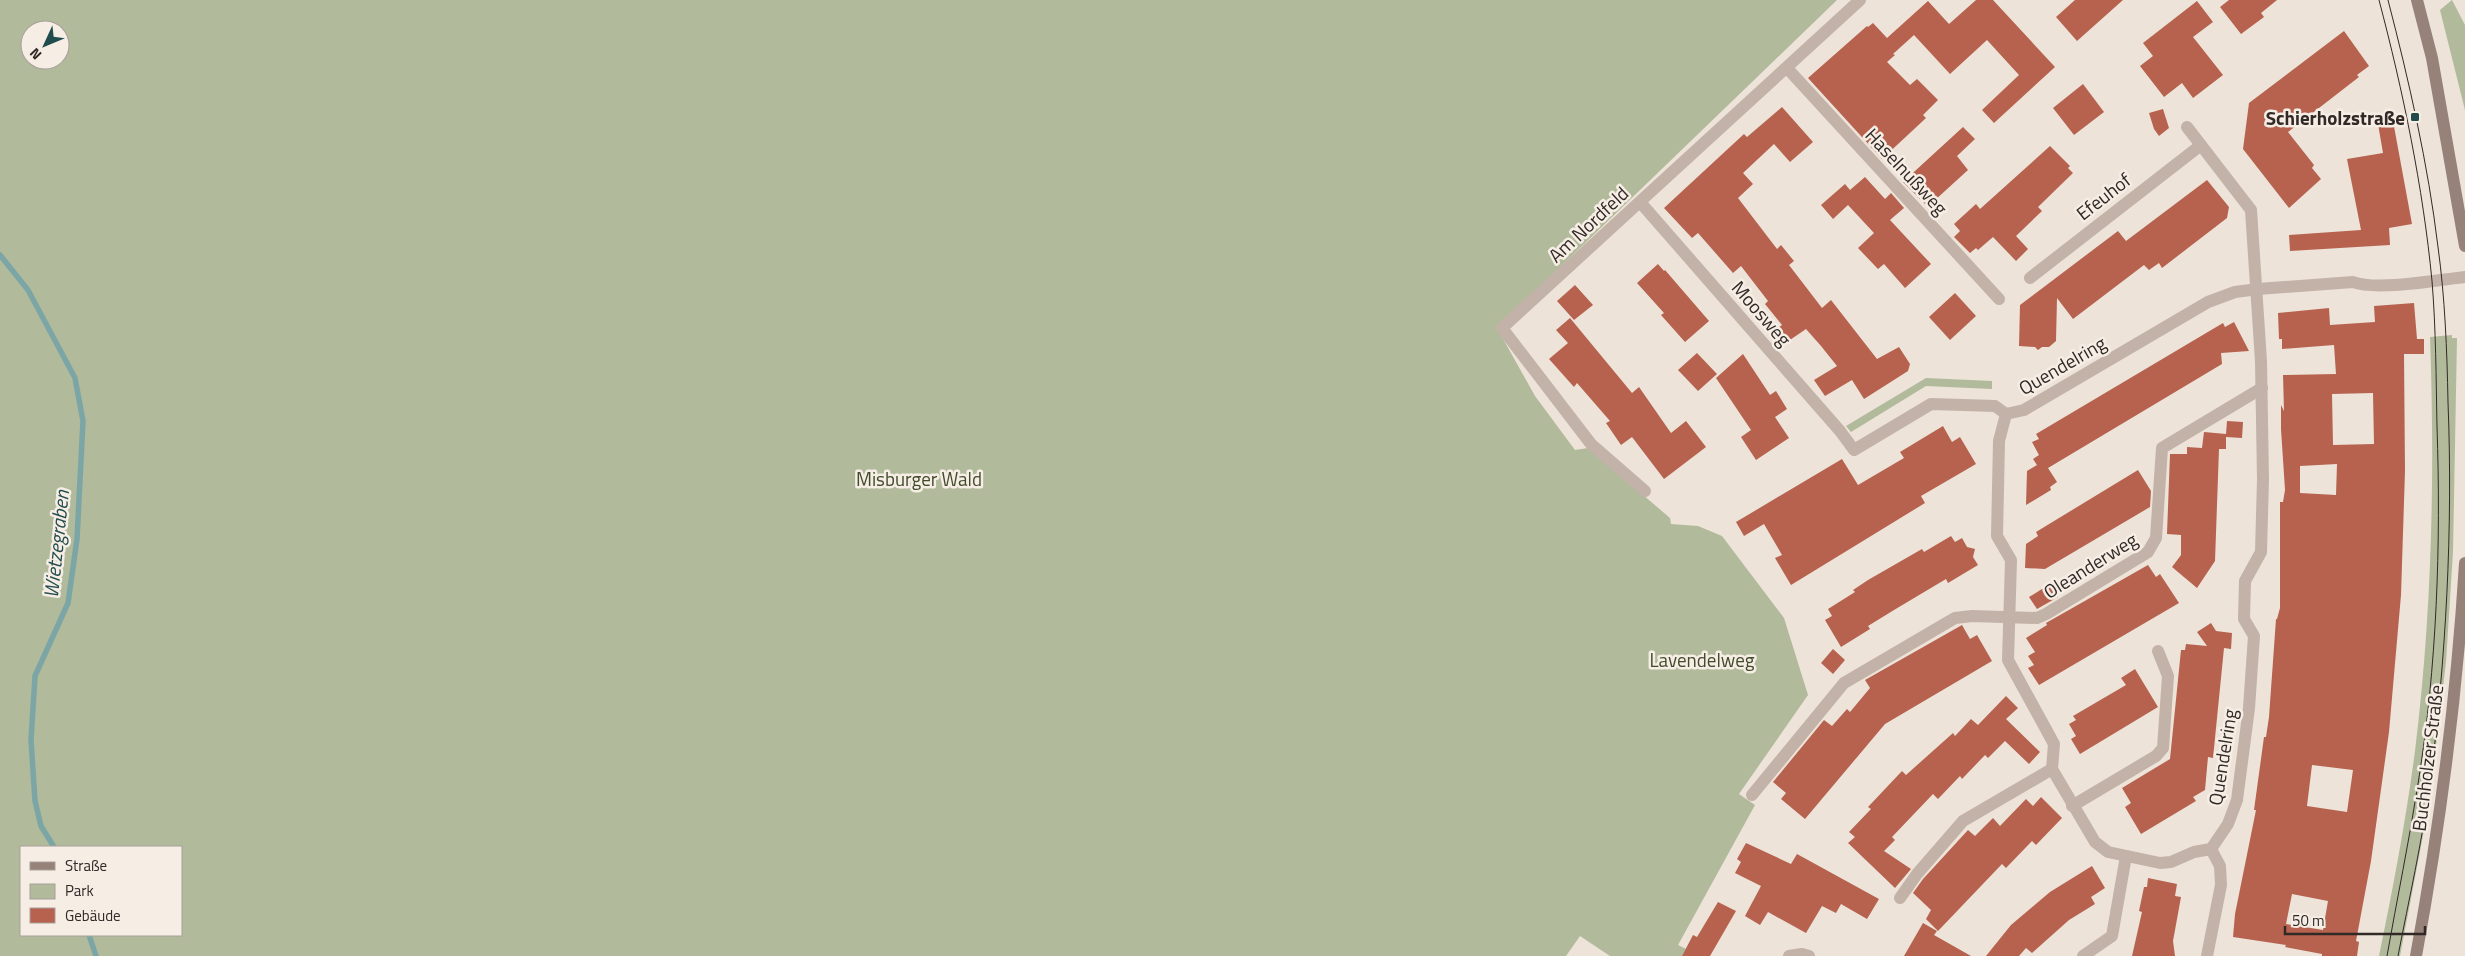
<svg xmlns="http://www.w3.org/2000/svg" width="2465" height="956" viewBox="0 0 2465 956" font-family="'Titillium Web',sans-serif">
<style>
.green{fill:#b1ba9b;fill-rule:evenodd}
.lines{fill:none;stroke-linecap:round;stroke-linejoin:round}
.stream{stroke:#7ca6a6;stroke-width:5.5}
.building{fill:#b6624e;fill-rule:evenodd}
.minor{stroke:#c3b2a7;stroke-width:12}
.secondary{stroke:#978279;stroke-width:12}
.tram{stroke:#312926;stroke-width:1}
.poi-dot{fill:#214c4d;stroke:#f6ede5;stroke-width:2}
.labels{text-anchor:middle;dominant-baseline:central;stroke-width:5;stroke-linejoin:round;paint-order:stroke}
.poi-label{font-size:19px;font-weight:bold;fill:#312926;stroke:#f6ede5;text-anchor:end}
.street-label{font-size:19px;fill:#312926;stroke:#f6ede5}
.park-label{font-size:19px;fill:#424c2d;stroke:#f6ede5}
.water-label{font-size:20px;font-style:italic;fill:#214c4d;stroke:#f6ede5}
</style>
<rect width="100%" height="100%" fill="#ede3d9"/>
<g class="green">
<path d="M0 0H1837L1497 328 1535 396 1575 450 1588 448 1670 518 1671 524 1698 526 1722 536 1784 618 1808 695 1739 794 1755 805 1678 945 1686 949 1682 956H1610L1580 936 1566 956H0ZM30 30H60V60H30ZM21 847H181V935H21Z"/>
<polygon points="2452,0 2465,25 2465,110 2440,10"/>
<path d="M2452 335V338H2457L2453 552 2446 662 2429 804 2400 956H2379C2393 888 2406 820 2415 751 2432 613 2435 475 2430 337Z"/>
<polygon points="1926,378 1992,381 1992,389 1926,386 1851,432 1846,426"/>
</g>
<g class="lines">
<g class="stream">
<polyline points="0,255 28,290 75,378 83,421 77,539 68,603 35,676 31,740 35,801 41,826 54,847"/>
<polyline points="89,935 96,956"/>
</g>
</g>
<g class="building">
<polygon points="1976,0 1993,0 2055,67 1994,123 1982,110 2019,75 1987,40 1950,74 1914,35 1893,54 1895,55 1887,62 1910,85 1917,79 1938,100 1923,115 1926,118 1882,159 1808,78 1867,26 1868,27 1873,23 1887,38 1928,1 1949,24"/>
<polygon points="2075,0 2123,0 2077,41 2056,17"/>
<polygon points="2229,0 2277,0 2261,13 2264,17 2241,34 2220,7"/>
<polygon points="2197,1 2213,22 2193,37 2223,75 2193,98 2182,83 2164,97 2140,66 2153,56 2143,43"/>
<polygon points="2344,31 2369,66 2357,75 2359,77 2288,132 2314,165 2312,168 2321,179 2289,208 2243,149 2249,103"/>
<polygon points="2083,84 2104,112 2074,135 2053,108"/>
<polygon points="1782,107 1813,142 1790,162 1774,144 1743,173 1753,184 1738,198 1777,249 1781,245 1794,261 1789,265 1822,308 1831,300 1877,359 1899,347 1910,364 1908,371 1864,399 1852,380 1825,396 1814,380 1837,366 1821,346 1806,329 1787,342 1778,328 1782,325 1765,304 1768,301 1741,266 1733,273 1698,233 1692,238 1664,208 1744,134 1747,137"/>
<polygon points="2163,109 2169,128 2159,136 2154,129 2149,113"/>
<polygon points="2393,121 2412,224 2389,228 2390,245 2290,251 2289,235 2361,230 2347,159 2383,153 2378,124"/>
<polygon points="1963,127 1975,139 1957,156 1968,170 1934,201 1931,199 1925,204 1903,182"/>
<polygon points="2050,146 2070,166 2068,168 2073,173 2038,207 2042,211 2016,236 2028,249 2016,261 1993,237 1978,250 1976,248 1970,253 1954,237 1960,231 1954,224 1976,204 1980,209"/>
<polygon points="1865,177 1885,199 1891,193 1904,208 1890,220 1931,264 1905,288 1884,264 1878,269 1858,248 1874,233 1848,205 1833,219 1821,205 1845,184 1850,190"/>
<polygon points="2207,180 2229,207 2227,218 2162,268 2159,263 2149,270 2144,265 2073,319 2057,298 2056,341 2049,347 2042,347 2038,350 2035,347 2019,346 2020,305 2118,231 2126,241"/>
<polygon points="1658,264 1664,271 1665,270 1709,321 1685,342 1661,315 1664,313 1637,283"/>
<polygon points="1575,285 1593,305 1574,320 1557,301"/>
<polygon points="1955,293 1976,316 1950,340 1929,317"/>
<path d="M2414 303 2417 339H2424V354H2404L2405 471 2401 595 2389 732 2371 861 2356 941 2359 942 2357 956H2322V954L2285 947 2286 945 2233 937 2235 914 2256 810H2254L2264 737H2266L2269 717 2276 619H2277L2280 608V502H2283L2285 490 2281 429V405L2284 411 2283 375 2336 374 2334 345 2282 349V339H2279L2278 313 2329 308 2330 325 2375 322 2374 306ZM2373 393 2374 444 2333 445 2332 394ZM2337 464 2336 495 2300 493V466ZM2312 765 2353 770 2347 812 2307 806ZM2292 894 2328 901 2323 930 2286 924Z"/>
<polygon points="1570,318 1632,393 1639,387 1671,433 1686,421 1706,447 1664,479 1632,437 1621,445 1606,423 1610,421 1577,383 1574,387 1549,359 1568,343 1556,330"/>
<polygon points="2234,322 2249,351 2221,353 2222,364 2048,468 2057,482 2050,487 2051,490 2026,505 2027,471 2037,465 2033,459 2039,455 2032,442 2039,439 2036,434 2223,323 2225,327"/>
<polygon points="1697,353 1717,374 1698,391 1678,370"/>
<polygon points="1743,354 1770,395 1776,391 1787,409 1775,417 1789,438 1756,460 1741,437 1751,430 1716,378"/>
<polygon points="2227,421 2243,422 2242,438 2226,437 2226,449 2219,449 2215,561 2197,588 2172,567 2181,555 2181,535 2167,534 2170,454 2187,454 2187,447 2202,448 2204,432 2226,434"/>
<polygon points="1943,426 1952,442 1960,437 1976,464 1921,496 1925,503 1791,585 1775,558 1782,555 1764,524 1744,536 1736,522 1842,459 1858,485 1904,458 1900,452"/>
<polygon points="2138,470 2151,491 2150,507 2045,569 2025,568 2026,544 2038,536 2036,532"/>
<polygon points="1951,536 1955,542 1962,538 1967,547 1975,549 1973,557 1978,565 1948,583 1946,579 1894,610 1868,626 1870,629 1841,647 1825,620 1832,616 1828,609 1855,592 1853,590 1868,580 1922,549 1924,552"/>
<polygon points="2148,565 2156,577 2160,574 2179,603 2039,685 2028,668 2034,665 2028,656 2035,652 2026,638 2047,625 2046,623"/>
<polygon points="2050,584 2058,597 2037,609 2029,597"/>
<polygon points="2211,623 2216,631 2232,633 2231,649 2224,648 2213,758 2208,757 2205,790 2193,797 2196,801 2141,834 2125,807 2131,803 2122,788 2170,759 2181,650 2185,650 2186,644 2207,646 2197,632"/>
<polygon points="1962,625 1970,639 1977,635 1992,661 1885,724 1805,819 1781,799 1786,793 1773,782 1824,720 1832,726 1847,709 1850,712 1870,688 1865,680"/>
<polygon points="1833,649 1845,660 1833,674 1821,663"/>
<polygon points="2135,669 2158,707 2080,754 2071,739 2076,736 2069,724 2076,720 2073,716 2126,685 2121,678"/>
<polygon points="2006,696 2018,708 2006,719 2040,752 2029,764 2005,741 1988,758 1985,755 1962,779 1960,776 1938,799 1933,794 1892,837 1895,840 1884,851 1911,869 1895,888 1848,843 1855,837 1849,832 1871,809 1868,807 1902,771 1906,775 1953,733 1955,736 1971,719 1978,725"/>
<polygon points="2041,797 2062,818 2036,845 2032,841 2006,868 2002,864 1938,931 1926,919 1931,910 1913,893 1923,879 1968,830 1975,836 1993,818 2000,826 2026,799 2033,806"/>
<polygon points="1746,843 1791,864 1797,854 1879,899 1867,919 1841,904 1836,913 1822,906 1806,933 1768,912 1760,925 1745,916 1761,886 1735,873 1741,862 1737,859"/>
<polygon points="2092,866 2105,888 2091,897 2095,904 2069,920 2032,953 2026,948 2019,956 1986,956 2011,925 2050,892"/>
<polygon points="2148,878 2177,884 2175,896 2181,897 2173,941 2175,956 2132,956 2142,912 2139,911 2144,887 2147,887"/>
<polygon points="1718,902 1736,911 1710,956 1682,956 1693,935 1697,937"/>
<polygon points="1923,923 1937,931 1934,935 1971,956 1904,956"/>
</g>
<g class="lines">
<g class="minor">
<polyline points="1787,68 1999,299"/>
<polyline points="1640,202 1840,431 1854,450 1931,404 1995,406 2006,414"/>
<polyline points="2030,278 2201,145"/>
<polyline points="2006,414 1999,441 1997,536 2011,560 2008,660 2054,744 2052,769 2095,842 2108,852 2160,863 2171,862 2194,852 2211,849 2228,824 2237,800 2249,708 2254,636 2244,619 2245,581 2261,552 2263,479 2261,361 2251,210 2187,127"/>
<path d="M2006 414 2024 410 2208 302 2235 292 2258 289 2353 282C2377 291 2437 280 2465 277"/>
<polyline points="1645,491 1591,444 1502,328 1860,0"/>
<polyline points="1752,795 1844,683 1955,618 1972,616 2037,618 2046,614 2148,552 2156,538 2162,448 2262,388"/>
<polyline points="2072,806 2156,756 2163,748 2168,676 2158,651"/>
<polyline points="1900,898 1917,874 1963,821 2052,769"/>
<polyline points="1789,956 1802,954 1809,956"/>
<polyline points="2083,956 2112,936 2126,856"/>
<polyline points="2207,956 2221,885 2220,866 2211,849"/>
</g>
<g class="secondary">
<polyline points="2417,0 2432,58 2465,246"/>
<path d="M2416 956C2440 826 2457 695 2465 563"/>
</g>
<g class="tram">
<path d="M2379 0C2403 91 2423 187 2432 281 2436 329 2436 378 2437 426 2441 545 2437 666 2418 784 2409 842 2397 899 2387 956"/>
<path d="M2388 0C2409 81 2428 164 2438 247 2445 298 2447 350 2448 402 2453 530 2446 657 2430 784 2422 842 2409 899 2398 956"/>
</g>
</g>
<rect class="poi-dot" x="2410" y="112" width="10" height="10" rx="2.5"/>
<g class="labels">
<g class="poi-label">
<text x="2405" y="117">Schierholzstraße</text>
</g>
<g class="street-label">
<text transform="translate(1907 171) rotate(47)">Haselnußweg</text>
<text transform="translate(2103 196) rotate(-38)">Efeuhof</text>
<text transform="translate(1588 224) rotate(-43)">Am Nordfeld</text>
<text transform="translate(1762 313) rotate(49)">Moosweg</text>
<text transform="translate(2062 365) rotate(-30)">Quendelring</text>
<text transform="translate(2090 565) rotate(-32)">Oleanderweg</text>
<text transform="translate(2222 757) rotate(-81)">Quendelring</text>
<text transform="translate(2427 758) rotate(-83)">Buchholzer Straße</text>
</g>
<g class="park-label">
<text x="919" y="478">Misburger Wald</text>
<text x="1702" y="659">Lavendelweg</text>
</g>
<g class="water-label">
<text transform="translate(56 544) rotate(-84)">Wietzegraben</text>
</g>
</g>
<rect x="20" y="846" width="162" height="90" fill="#f6ede5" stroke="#a79f99"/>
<rect x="30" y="862" width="25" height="8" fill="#978279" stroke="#a79f99"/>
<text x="65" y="871" font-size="15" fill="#312926">Straße</text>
<rect x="30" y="884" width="25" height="15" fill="#b1ba9b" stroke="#a79f99"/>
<text x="65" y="896" font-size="15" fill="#312926">Park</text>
<rect x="30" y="908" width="25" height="15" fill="#b6624e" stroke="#a79f99"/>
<text x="65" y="921" font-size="15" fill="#312926">Gebäude</text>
<g transform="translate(45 45) rotate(226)"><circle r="24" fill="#f6ede5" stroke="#a79f99"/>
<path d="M0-4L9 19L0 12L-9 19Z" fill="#214c4d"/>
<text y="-8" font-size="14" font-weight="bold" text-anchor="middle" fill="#312926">N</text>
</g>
<path d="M2285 926v8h140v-8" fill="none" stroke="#312926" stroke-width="2.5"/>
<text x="2292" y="926" font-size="15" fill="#312926" stroke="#f6ede5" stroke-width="4" paint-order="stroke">50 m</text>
</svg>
